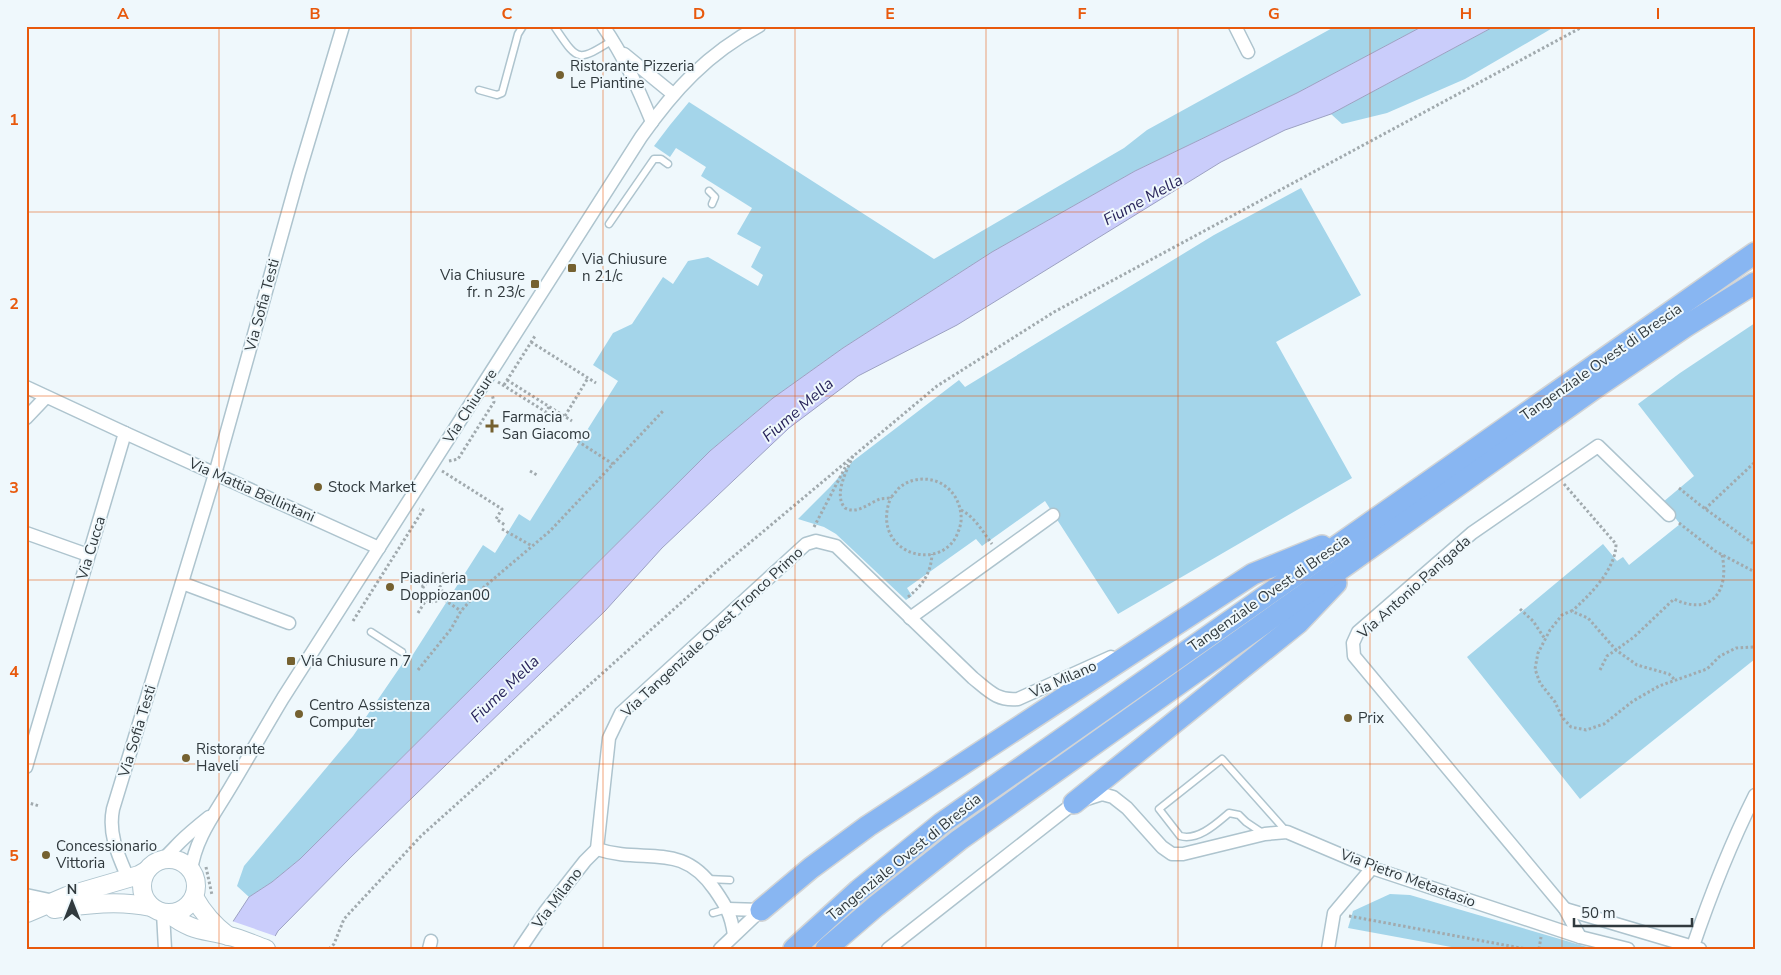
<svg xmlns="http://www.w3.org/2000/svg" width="1781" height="975" viewBox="0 0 1781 975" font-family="'Nunito Sans',sans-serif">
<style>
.green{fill:#a4d5ea}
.water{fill:#cacdfb;stroke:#9ca1c2}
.pier{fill:#eff8fc}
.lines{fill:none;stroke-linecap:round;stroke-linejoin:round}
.service-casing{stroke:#aec4ce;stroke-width:9}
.minor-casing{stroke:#aec4ce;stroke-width:15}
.secondary-casing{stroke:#aec4ce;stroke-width:20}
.trunk-casing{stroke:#d2d4d5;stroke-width:24}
.path{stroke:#a1aaae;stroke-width:3;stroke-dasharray:2.5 2.5;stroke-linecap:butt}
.service{stroke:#fff;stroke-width:6}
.minor{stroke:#fff;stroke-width:12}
.secondary{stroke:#fff;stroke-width:18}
.trunk{stroke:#88b6f2;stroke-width:21}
.grid{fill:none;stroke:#e8590c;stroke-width:1;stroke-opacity:0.55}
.poi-dot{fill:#756130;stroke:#eff8fc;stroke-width:2}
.labels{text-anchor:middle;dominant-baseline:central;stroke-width:4;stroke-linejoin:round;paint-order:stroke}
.poi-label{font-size:15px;fill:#313a3e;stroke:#eff8fc;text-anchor:start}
.street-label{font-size:15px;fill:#313a3e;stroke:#eff8fc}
.water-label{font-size:16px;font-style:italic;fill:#29255b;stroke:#eff8fc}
.neatline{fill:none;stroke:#e8590c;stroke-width:2}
.grid-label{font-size:16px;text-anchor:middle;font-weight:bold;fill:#e8590c}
</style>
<rect width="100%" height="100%" fill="#eff8fc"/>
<g class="green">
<polygon points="1336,26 1423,26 1297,93 1135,171 992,252 843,348 773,398 710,451 300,859 272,882 249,897 237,886 244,866 353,736 409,654 412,656 483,545 495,553 519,514 530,521 618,381 593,365 613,333 632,324 663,277 673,284 688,261 708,257 758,286 763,275 751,267 761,247 737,234 752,208 701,176 706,167 676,148 670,157 654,146 670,125 689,102 934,259 1124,148 1147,130"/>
<polygon points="1495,26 1556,26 1465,79 1387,113 1342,124 1331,114"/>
<polygon points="1301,188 1361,295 1276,342 1352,478 1118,614 1045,501 982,546 976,539 907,588 912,596 906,600 836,534 824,527 798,519 830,487 853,461 959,380 965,387 1214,235"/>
<polygon points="1755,323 1755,659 1580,799 1467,657 1603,544 1617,561 1623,557 1629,565 1680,524 1663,502 1694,476 1638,404 1680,373"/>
<polygon points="1390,894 1410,895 1594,949 1462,949 1348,928 1353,911"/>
</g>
<polygon class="water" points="1423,26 1495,26 1331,114 1285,130 1221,162 957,325 858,376 789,428 662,548 605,611 351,857 278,931 268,949 215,949 249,897 272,882 300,859 710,451 773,398 843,348 992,252 1135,171 1297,93"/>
<polygon class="pier" points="229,920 278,937 271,949 220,949 213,947"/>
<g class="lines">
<g class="service-casing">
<g id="service">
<path d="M554 26C578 61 576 63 613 40"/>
<polyline points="479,90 497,95 502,93 518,34 523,26"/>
<polyline points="709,191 715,197 712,204"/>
<polyline points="609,224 654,159 661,159 668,164"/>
<polyline points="371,632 402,652"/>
<path d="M1264 834 1246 822 1239 815 1229 813C1216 824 1198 841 1180 836L1159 809 1222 759 1286 831"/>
<polyline points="707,879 730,880"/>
<polyline points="713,913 727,909"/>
</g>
</g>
<g class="minor-casing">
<g id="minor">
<path d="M603 26C624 56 638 88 652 122"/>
<polyline points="1235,26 1248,52"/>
<polyline points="624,54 673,94"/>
<polyline points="26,387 125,433 26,767"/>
<polyline points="26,418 46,397"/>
<polyline points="125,433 379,548"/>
<polyline points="26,533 88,555"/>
<polyline points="182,583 289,623"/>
<polyline points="910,618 1053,515"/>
<path d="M597 849 609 738 621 713 806 544 816 541 836 546 973 678C989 691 997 701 1018 699L1111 657"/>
<path d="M597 849C645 865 681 840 715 890 726 906 731 914 734 935"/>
<path d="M162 860C169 854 174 848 180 842 189 833 199 825 209 817"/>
<path d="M191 871C195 839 214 815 230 788 248 758 265 728 283 698L641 137C674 90 707 54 759 26"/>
<path d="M128 878C118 855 108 834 113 809L215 474 299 173 343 26"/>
<polyline points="26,895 54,901"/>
<polyline points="728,909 761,910"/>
<polyline points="1565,909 1700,949"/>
<polyline points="163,913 165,949"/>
<polyline points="1580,937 1565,909 1354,656 1353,643 1358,632 1472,533 1598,446 1669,515"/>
<polyline points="429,949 431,941"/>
<polyline points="520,949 545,912 585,861 597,849"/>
<polyline points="720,949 761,910"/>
<polyline points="888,949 1074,803 1102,794 1113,797 1127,808 1162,847 1172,854 1183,854 1265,834 1287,832 1372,868 1580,937 1628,949"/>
<polyline points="1328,949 1334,913 1372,868"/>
<path d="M1692 949C1710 896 1730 845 1755 795"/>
</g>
</g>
<g class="secondary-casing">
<g id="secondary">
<circle cx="169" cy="886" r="27"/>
<path d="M194 897C203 913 213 925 228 936"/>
<path d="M54 909C87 904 119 900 151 907"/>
<polyline points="27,913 67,896 139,875 146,871"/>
<path d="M168 913C192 932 203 929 229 936 242 939 254 945 266 949"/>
</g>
</g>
<g class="trunk-casing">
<g id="trunk">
<polyline points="1074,803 1298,623 1336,583"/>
<polyline points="761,910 811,868 868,826 1155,638 1253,574 1322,546"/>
<polyline points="794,949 859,890 942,823 1755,253"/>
<polyline points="826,949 876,906 959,840 1595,388 1686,326 1755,283"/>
</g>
</g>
<g class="path">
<polyline points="531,342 596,383"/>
<polyline points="507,380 572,421"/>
<polyline points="498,382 546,412 549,407"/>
<polyline points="504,385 535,336"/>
<polyline points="565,416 588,378"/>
<polyline points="565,433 613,464"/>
<path d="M853 456C847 470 833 495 845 508 857 515 869 503 880 499 884 498 889 499 891 497 894 495 896 491 899 488 911 477 932 476 945 486 955 493 960 504 961 515 962 523 959 530 956 537 935 574 869 550 891 497"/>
<polyline points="449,461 458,459 494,402 492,394"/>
<polyline points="442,471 502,509 496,519 505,525"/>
<polyline points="530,471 537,475"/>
<path d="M1564 484 1616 544C1616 569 1590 595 1572 611"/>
<polyline points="1679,488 1700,505 1755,545"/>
<polyline points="1705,509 1755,462"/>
<path d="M961 510C975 517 983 532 992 544"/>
<polyline points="1679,523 1715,551 1755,572"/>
<polyline points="814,527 847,464"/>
<polyline points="502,529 532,546"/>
<path d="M1722 555C1730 591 1711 617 1674 599L1634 637 1616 650 1588 618 1571 611 1562 615 1550 630 1538 653 1535 669 1540 683 1555 702 1562 717 1571 727 1586 730 1604 724 1633 701 1659 686 1707 669 1720 656 1736 648 1753 647 1755 648"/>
<polyline points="409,577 423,586"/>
<circle cx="432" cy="592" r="10"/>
<polyline points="437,583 445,571"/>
<polyline points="440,597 461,611"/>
<path d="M908 597C923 585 931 573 932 554"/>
<polyline points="1520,609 1533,621 1545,639"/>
<polyline points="418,613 426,600"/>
<polyline points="353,621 423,510 419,509"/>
<polyline points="418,670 451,629 461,611 477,593 550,531 663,411"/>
<polyline points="1600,670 1607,656 1616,650 1637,665 1669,674 1675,680"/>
<polyline points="26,802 39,806"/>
<polyline points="206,867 212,895"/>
<polyline points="1349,916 1526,949"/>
<polyline points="329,949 334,944 344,919 421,836 722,566 937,386 1054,312 1584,26"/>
<polyline points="1539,949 1541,937"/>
</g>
<use href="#service" class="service"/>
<use href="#minor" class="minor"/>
<use href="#secondary" class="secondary"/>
<use href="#trunk" class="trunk"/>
</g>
<path class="grid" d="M219 26V949M411 26V949M603 26V949M795 26V949M986 26V949M1178 26V949M1370 26V949M1562 26V949M26 212H1755M26 396H1755M26 580H1755M26 764H1755"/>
<g class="poi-dot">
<circle cx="560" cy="75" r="5"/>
<rect x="567" y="263" width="10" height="10" rx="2.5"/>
<rect x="530" y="279" width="10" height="10" rx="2.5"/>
<path d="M489.5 418.5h5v5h5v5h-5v5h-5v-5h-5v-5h5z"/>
<circle cx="318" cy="487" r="5"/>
<circle cx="390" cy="587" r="5"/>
<rect x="286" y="656" width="10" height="10" rx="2.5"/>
<circle cx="299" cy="714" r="5"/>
<circle cx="1348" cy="718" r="5"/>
<circle cx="186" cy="758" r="5"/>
<circle cx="46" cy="855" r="5"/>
</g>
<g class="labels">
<g class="poi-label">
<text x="570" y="66">Ristorante Pizzeria<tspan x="570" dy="17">Le Piantine</tspan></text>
<text x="582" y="259">Via Chiusure<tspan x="582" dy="17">n 21/c</tspan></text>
<text x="525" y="275" text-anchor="end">Via Chiusure<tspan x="525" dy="17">fr. n 23/c</tspan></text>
<text x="502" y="417">Farmacia<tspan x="502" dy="17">San Giacomo</tspan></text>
<text x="328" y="487">Stock Market</text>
<text x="400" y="578">Piadineria<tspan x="400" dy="17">Doppiozan00</tspan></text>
<text x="301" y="661">Via Chiusure n 7</text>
<text x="309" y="705">Centro Assistenza<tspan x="309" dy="17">Computer</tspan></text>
<text x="1358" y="718">Prix</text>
<text x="196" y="749">Ristorante<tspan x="196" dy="17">Haveli</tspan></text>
<text x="56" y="846">Concessionario<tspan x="56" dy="17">Vittoria</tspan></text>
</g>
<g class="street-label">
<text transform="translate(262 305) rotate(-75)">Via Sofia Testi</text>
<text transform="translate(1601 362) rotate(-35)">Tangenziale Ovest di Brescia</text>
<text transform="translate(470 406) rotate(-57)">Via Chiusure</text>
<text transform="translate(252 490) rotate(24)">Via Mattia Bellintani</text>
<text transform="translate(91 548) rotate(-73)">Via Cucca</text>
<text transform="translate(1414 587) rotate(-42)">Via Antonio Panigada</text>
<text transform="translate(1269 593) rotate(-35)">Tangenziale Ovest di Brescia</text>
<text transform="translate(712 632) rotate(-43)">Via Tangenziale Ovest Tronco Primo</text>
<text transform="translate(1063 679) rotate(-24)">Via Milano</text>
<text transform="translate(137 731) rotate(-73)">Via Sofia Testi</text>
<text transform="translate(904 857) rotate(-39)">Tangenziale Ovest di Brescia</text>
<text transform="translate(1408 878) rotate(20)">Via Pietro Metastasio</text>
<text transform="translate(557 898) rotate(-53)">Via Milano</text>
</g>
<g class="water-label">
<text transform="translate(1143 200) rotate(-29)">Fiume Mella</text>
<text transform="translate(798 410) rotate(-41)">Fiume Mella</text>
<text transform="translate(505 689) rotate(-44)">Fiume Mella</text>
</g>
</g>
<rect width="1781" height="975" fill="none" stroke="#eff8fc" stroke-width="55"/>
<g transform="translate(72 902)" stroke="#eff8fc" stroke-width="4" paint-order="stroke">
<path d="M0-4L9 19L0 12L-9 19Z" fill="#313a3e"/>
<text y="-8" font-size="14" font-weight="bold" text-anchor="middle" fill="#313a3e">N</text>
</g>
<path d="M1574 918v8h118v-8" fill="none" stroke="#313a3e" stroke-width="2.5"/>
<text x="1581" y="918" font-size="15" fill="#313a3e" stroke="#eff8fc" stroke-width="4" paint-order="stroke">50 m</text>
<rect x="28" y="28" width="1726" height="920" class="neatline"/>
<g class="grid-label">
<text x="123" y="19">A</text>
<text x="315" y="19">B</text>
<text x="507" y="19">C</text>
<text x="699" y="19">D</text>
<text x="890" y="19">E</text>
<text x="1082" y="19">F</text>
<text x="1274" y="19">G</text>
<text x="1466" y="19">H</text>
<text x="1658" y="19">I</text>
<text x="14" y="125">1</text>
<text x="14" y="309">2</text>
<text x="14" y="493">3</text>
<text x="14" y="677">4</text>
<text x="14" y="861">5</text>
</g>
</svg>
